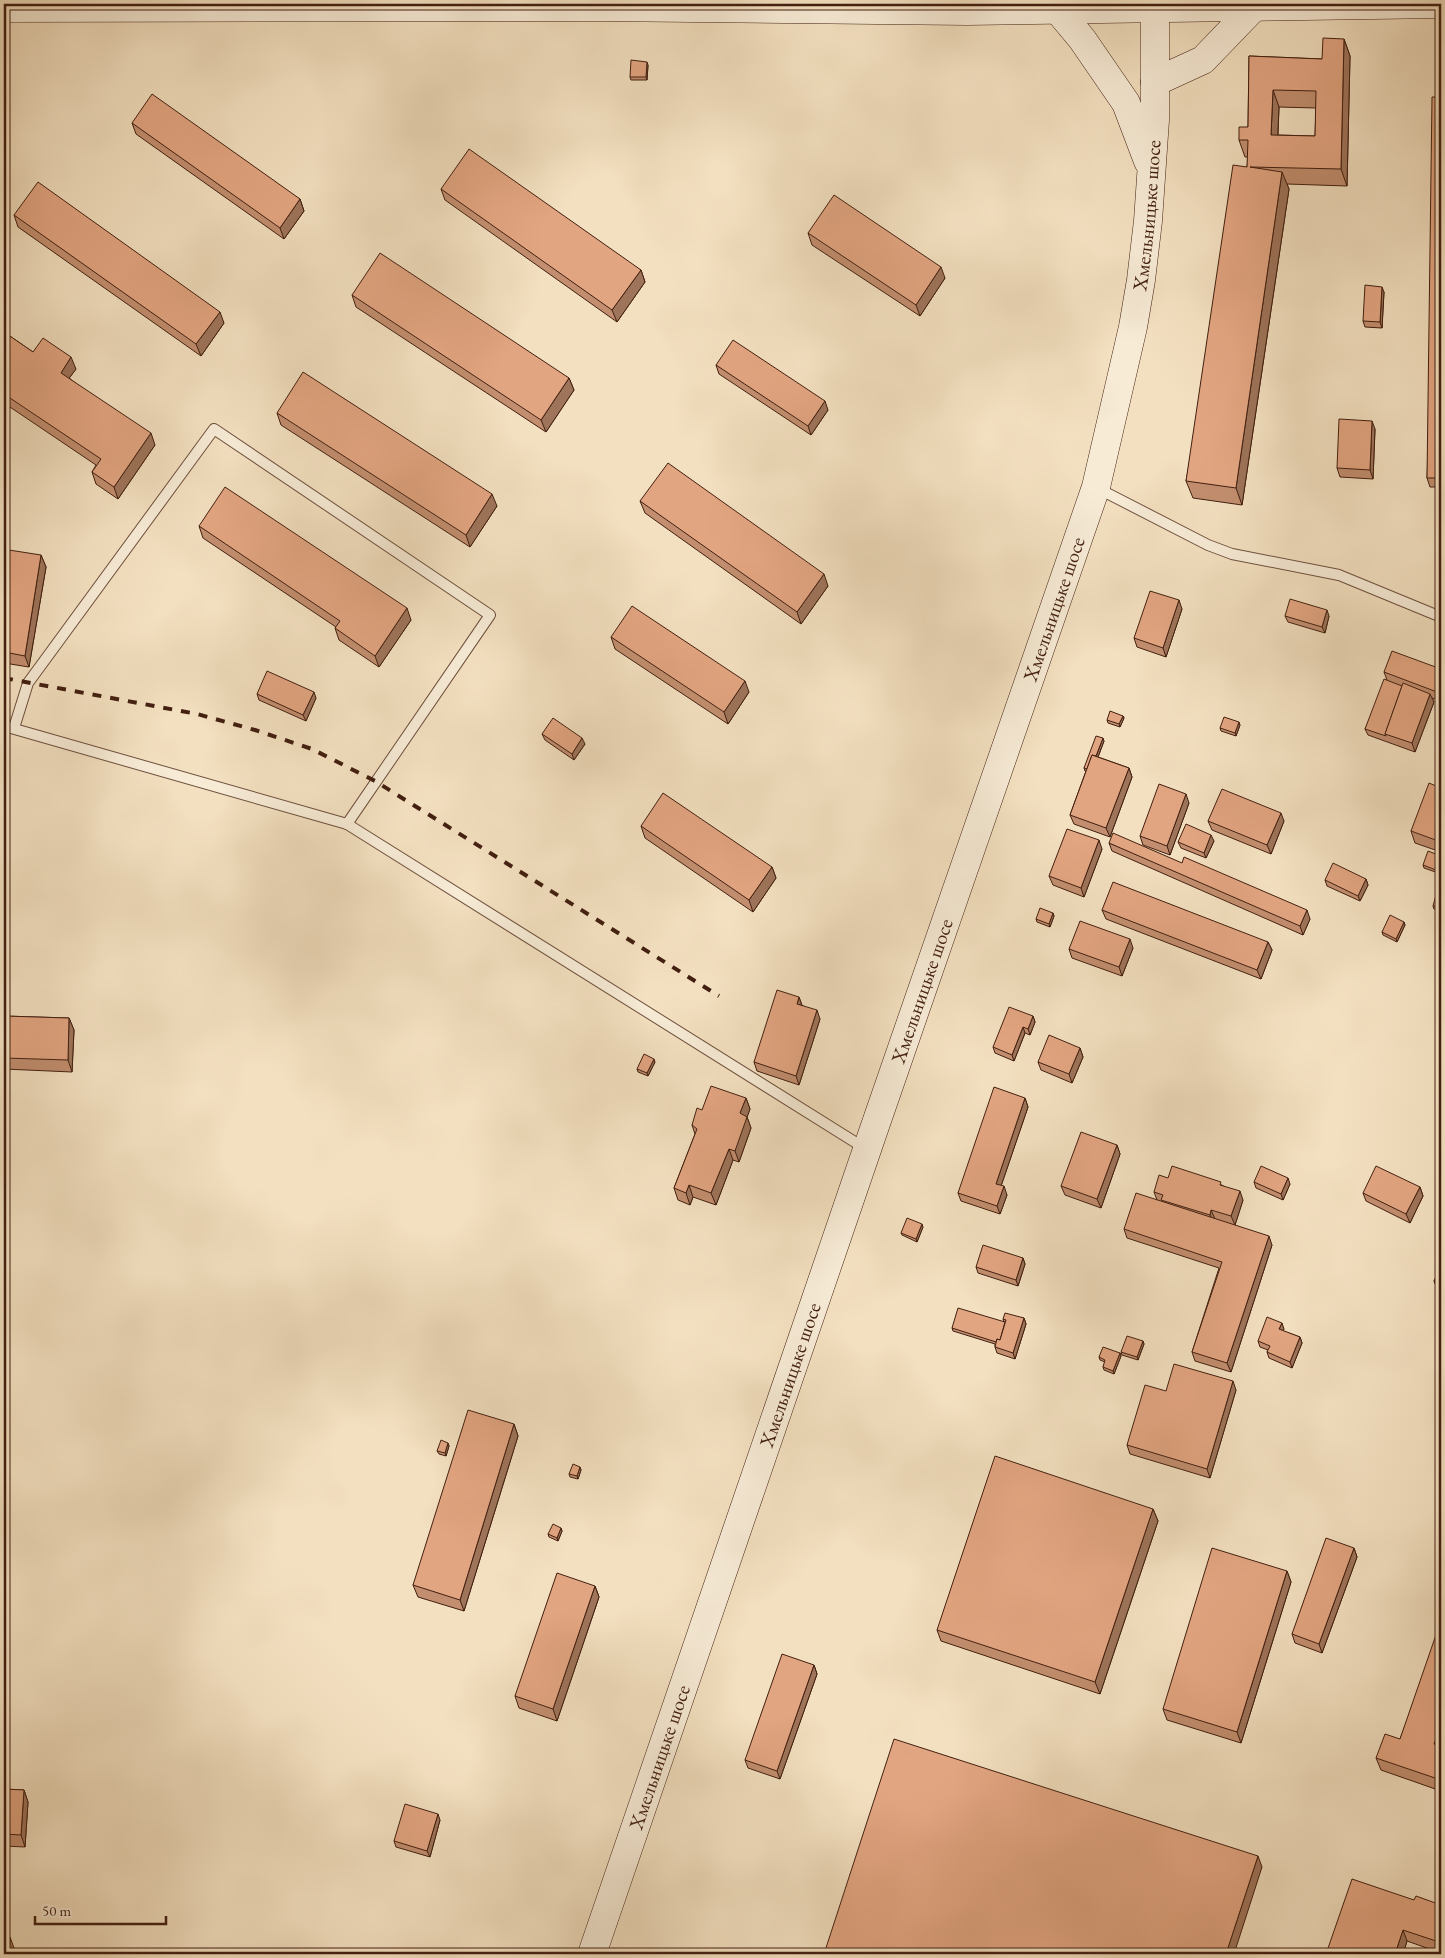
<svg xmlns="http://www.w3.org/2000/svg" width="1445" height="1958" viewBox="0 0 1445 1958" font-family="'EB Garamond',serif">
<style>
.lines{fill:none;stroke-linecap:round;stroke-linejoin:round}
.lane-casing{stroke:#6e4f3c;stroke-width:12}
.secondary-casing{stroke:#421f10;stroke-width:29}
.lane{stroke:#f7ebd6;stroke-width:10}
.secondary{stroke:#f7ebd6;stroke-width:28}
.rail{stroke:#421f10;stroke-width:4;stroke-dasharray:9 9;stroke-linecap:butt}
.wall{fill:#c28e6f;stroke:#421f10;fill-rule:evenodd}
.shaded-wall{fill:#9e745a;stroke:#421f10}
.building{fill:#e2a581;stroke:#421f10;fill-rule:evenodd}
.labels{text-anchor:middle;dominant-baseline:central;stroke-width:4;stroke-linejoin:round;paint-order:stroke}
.street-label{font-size:20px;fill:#421f10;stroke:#f7ebd6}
</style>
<rect width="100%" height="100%" fill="#f3e0c0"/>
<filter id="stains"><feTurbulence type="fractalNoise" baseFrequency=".004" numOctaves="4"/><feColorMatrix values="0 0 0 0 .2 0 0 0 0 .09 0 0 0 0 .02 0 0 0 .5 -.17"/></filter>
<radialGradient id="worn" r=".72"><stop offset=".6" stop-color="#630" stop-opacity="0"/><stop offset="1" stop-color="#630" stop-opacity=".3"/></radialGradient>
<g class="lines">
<g class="lane-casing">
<g id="lane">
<polyline points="1097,488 1208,545 1232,554 1339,575 1441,617"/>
<polyline points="4,726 347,824 866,1149"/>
<polyline points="14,728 28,683 214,429 490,615 347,824"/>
</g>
</g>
<g class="secondary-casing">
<g id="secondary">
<polyline points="4,8 599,7 967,11 1441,4"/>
<polyline points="1057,9 1082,39 1126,103 1148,161"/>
<polyline points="1155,82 1203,60 1255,6"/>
<path id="s1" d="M592 1954 874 1129 1096 487 1133 327 1141 280 1148 221 1155 120V4"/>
</g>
</g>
<use href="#lane" class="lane"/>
<use href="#secondary" class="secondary"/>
<polyline class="rail" points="4,678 197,714 255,730 312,749 375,781 719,996"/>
</g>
<g class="wall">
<path d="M1344 39 1350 56 1347 186 1287 184 1289 189 1242 505 1193 498 1186 481 1247 167 1248 157H1245L1239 140 1248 127 1249 56 1322 59ZM1279 107 1316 108 1315 136 1278 135Z"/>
<polygon points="648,65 647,80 631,80 630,77"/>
<polygon points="1441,97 1441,487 1430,487 1427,478"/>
<polygon points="132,123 300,199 304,211 284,239 136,134"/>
<polygon points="441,189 641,270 645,282 617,322 445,200"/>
<polygon points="14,215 224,323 201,356 18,227"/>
<polygon points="808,233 945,278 920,316 812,245"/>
<polygon points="1384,292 1382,328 1365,327 1363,321"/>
<polygon points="352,295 569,378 574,390 546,432 356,307"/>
<polygon points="4,332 33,352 76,369 69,378 155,445 118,499 96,484 92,472 96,465 4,403"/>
<polygon points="716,365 828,410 811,435 719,374"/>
<polygon points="277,413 497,506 470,547 281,425"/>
<polygon points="1375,429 1373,479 1340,477 1337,468"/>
<polygon points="640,501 828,586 801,624 645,513"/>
<polygon points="199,526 411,620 379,667 339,640 335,628 336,627 203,538"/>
<polygon points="41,555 46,567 29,667 4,663 4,575"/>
<polygon points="1182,609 1166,657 1137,647 1134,638"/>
<polygon points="1285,616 1329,616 1325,633 1288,622"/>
<polygon points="611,637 749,692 728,724 615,649"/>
<polygon points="1441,669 1441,697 1440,701 1432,698 1434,702 1415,752 1368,735 1365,729 1387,680 1384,672"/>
<polygon points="257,694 316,698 306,721 259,700"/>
<polygon points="1123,716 1124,718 1120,727 1108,723 1107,720"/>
<polygon points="1240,725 1236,736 1221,731 1220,728"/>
<polygon points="542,734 585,744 574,760 545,740"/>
<polygon points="1104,741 1098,757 1129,768 1132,777 1110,837 1074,824 1070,815 1086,771 1085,771 1084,768"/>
<polygon points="1441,788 1441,852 1415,843 1411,831"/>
<polygon points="1189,803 1170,855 1143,845 1140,836"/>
<polygon points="1208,821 1284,821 1271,854 1212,830"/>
<polygon points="641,826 772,867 776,878 753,912 645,838"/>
<polygon points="1214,841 1206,858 1181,848 1178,842"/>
<polygon points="1109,843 1310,919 1303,935 1112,851"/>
<polygon points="1102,849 1084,897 1053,885 1049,876"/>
<polygon points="1441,856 1441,874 1424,868 1423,865"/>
<polygon points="1366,879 1368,885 1360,901 1327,886 1325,880"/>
<polygon points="1441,897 1441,912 1434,909 1433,906"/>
<polygon points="1102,910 1268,942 1272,950 1261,979 1106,919"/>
<polygon points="1053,913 1054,916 1050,927 1037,922 1036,919"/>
<polygon points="1404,922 1405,925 1397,942 1383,935 1382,932"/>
<polygon points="1133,948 1122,976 1072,958 1069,949"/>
<polygon points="799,997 802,1005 820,1019 799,1085 757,1071 754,1062"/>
<polygon points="4,1016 69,1018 74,1030 72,1072 4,1069"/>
<polygon points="1033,1016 1035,1022 1030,1035 1025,1033 1014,1061 995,1053 993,1047"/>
<polygon points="1080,1048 1083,1057 1072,1083 1041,1070 1038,1062"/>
<polygon points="655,1062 648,1076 638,1072 637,1069"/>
<polygon points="746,1098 750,1109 747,1117 751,1128 739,1162 733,1160 716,1205 693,1197 690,1205 678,1200 674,1188 695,1134 692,1125 702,1110"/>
<polygon points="1025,1098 1028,1107 1001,1186 1007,1195 1000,1214 961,1201 958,1193"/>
<polygon points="1117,1145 1120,1154 1101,1208 1065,1195 1061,1186"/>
<polygon points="1168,1178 1222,1185 1243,1200 1235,1225 1272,1245 1231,1372 1195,1361 1192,1352 1219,1268 1127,1238 1124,1229 1157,1200 1154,1192"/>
<polygon points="1254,1182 1290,1184 1283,1200 1256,1188"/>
<polygon points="1420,1187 1423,1196 1410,1223 1366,1201 1363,1193"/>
<polygon points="923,1227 917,1242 902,1235 901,1233"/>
<polygon points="1023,1258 1025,1264 1018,1286 978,1273 976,1267"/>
<polygon points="1441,1269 1441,1287 1435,1284 1434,1281"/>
<polygon points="1024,1318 1026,1324 1015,1359 997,1353 995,1347 995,1344 953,1331 952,1328 1004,1322 1003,1319"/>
<polygon points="1284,1329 1283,1331 1300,1337 1302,1343 1292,1368 1269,1358 1267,1352 1268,1350 1260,1347 1258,1341"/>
<polygon points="1143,1341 1144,1344 1138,1360 1122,1355 1121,1352"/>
<polygon points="1120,1353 1121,1356 1114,1374 1104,1370 1103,1367 1105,1362 1100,1360 1099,1357"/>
<polygon points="1236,1390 1210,1478 1130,1454 1127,1445 1166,1391"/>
<polygon points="514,1424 518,1436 464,1611 418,1597 413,1585"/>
<polygon points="448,1443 449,1446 446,1456 439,1454 437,1451"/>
<polygon points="580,1467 581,1470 578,1479 570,1477 569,1474"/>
<polygon points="1153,1509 1158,1521 1100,1694 941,1641 937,1630"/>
<polygon points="561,1528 562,1531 558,1541 549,1537 548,1534"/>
<polygon points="1354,1548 1357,1557 1322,1653 1295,1643 1292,1634"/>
<polygon points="1287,1571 1291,1582 1241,1743 1167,1720 1163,1709"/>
<polygon points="595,1586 599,1597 557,1721 519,1708 515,1696"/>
<polygon points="1441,1630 1441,1791 1381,1770 1376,1758 1400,1739"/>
<polygon points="814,1665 817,1674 780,1779 748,1768 745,1760"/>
<polygon points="4,1789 24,1790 28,1802 25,1847 4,1846"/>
<polygon points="440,1820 430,1857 396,1847 394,1841"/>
<polygon points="1414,1900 1441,1905 1441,1953 1407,1941 1403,1954 1326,1954"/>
</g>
<g class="shaded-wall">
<polygon points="1344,39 1350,56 1347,186 1341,169"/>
<polygon points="647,62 648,65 647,80 646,77"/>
<polygon points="1273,90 1279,107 1277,152 1271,135"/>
<polygon points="1282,172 1289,189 1242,505 1236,488"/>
<polygon points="300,199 304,211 284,239 280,228"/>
<polygon points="941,267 945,278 920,316 916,305"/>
<polygon points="641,270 645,282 617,322 612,310"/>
<polygon points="1382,287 1384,292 1382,328 1380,322"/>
<polygon points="220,312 224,323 201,356 196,344"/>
<polygon points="71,357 76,369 65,384 61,373"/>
<polygon points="569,378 574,390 546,432 541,420"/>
<polygon points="825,401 828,410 811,435 808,426"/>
<polygon points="1372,421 1375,429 1373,479 1370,470"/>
<polygon points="151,433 155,445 118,499 114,487"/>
<polygon points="492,494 497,506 470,547 466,535"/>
<polygon points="41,555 46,567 29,667 25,656"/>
<polygon points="824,574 828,586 801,624 797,612"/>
<polygon points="1179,600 1182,609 1166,657 1163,648"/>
<polygon points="407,608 411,620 379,667 375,656"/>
<polygon points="1327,610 1329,616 1325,633 1322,627"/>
<polygon points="1441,680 1441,697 1440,701 1437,692"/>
<polygon points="745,681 749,692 728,724 724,712"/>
<polygon points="314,692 316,698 306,721 303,715"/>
<polygon points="1430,694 1434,702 1415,752 1412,743"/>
<polygon points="1123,716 1124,718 1120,727 1119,724"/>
<polygon points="1239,722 1240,725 1236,736 1235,733"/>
<polygon points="582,738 585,744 574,760 572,754"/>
<polygon points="1103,738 1104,741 1092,773 1091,770"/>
<polygon points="1129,768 1132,777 1110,837 1106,828"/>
<polygon points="1186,794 1189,803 1170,855 1167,846"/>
<polygon points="1281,813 1284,821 1271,854 1267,845"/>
<polygon points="1211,835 1214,841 1206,858 1204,853"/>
<polygon points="1099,840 1102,849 1084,897 1081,888"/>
<polygon points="772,867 776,878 753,912 749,900"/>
<polygon points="1366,879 1368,885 1360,901 1358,896"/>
<polygon points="1307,910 1310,919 1303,935 1300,926"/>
<polygon points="1053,913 1054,916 1050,927 1049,924"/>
<polygon points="1404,922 1405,925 1397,942 1396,939"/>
<polygon points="1130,939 1133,948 1122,976 1119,967"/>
<polygon points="1268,942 1272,950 1261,979 1257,970"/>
<polygon points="799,997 802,1006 797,1004"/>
<polygon points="817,1010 820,1019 799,1085 796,1076"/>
<polygon points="1033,1016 1035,1022 1030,1035 1028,1029"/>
<polygon points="69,1018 74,1030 72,1072 68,1060"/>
<polygon points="1023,1027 1025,1033 1014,1061 1012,1055"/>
<polygon points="1080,1048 1083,1057 1072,1083 1069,1074"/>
<polygon points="654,1059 655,1062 648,1076 647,1073"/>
<polygon points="746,1098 750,1109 747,1117 751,1128 739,1162 735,1151 740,1113"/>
<polygon points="1025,1098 1028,1107 999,1192 996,1184"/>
<polygon points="1117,1145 1120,1154 1101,1208 1097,1199"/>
<polygon points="729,1149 733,1160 716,1205 711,1193"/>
<polygon points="1288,1178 1290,1184 1283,1200 1281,1194"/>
<polygon points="689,1185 693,1197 690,1205 686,1193"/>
<polygon points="1004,1186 1007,1195 1000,1214 997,1206"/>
<polygon points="1420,1187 1423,1196 1410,1223 1406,1214"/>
<polygon points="1240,1191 1243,1200 1235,1225 1231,1216"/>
<polygon points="1211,1210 1215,1219 1213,1224 1210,1215"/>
<polygon points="922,1224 923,1227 917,1242 916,1239"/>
<polygon points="1269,1236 1272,1245 1231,1372 1227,1363"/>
<polygon points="1023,1258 1025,1264 1018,1286 1016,1280"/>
<polygon points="1024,1318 1026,1324 1015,1359 1013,1353"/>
<polygon points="1282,1323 1284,1329 1281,1335 1279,1329"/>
<polygon points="1300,1337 1302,1343 1292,1368 1290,1362"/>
<polygon points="1143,1341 1144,1344 1138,1360 1137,1357"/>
<polygon points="1120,1353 1121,1356 1114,1374 1113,1371"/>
<polygon points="1233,1381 1236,1390 1210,1478 1207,1469"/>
<polygon points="514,1424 518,1436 464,1611 460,1600"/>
<polygon points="448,1443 449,1446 446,1456 445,1453"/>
<polygon points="580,1467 581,1470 578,1479 577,1476"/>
<polygon points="1153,1509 1158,1521 1100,1694 1095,1682"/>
<polygon points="561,1528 562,1531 558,1541 557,1538"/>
<polygon points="1354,1548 1357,1557 1322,1653 1319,1644"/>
<polygon points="1287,1571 1291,1582 1241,1743 1237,1732"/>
<polygon points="595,1586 599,1597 557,1721 553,1709"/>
<polygon points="814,1665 817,1674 780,1779 777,1771"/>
<polygon points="1438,1734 1441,1744 1441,1747 1434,1744"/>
<polygon points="24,1790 28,1802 25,1847 21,1835"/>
<polygon points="438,1814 440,1820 430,1857 427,1851"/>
<polygon points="1258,1856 1262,1867 1234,1954 1226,1954"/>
<polygon points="1403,1930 1407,1941 1403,1954 1395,1954"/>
<polygon points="1441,1934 1441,1948 1439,1942"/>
<polygon points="10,1937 14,1948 14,1954 9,1954"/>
</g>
<g class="building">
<path d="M1323 38 1344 39 1341 169 1250 167 1282 172 1236 488 1186 481 1233 165 1247 167 1248 140H1239V127H1248L1249 56 1322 59ZM1273 90 1316 91 1315 136 1271 135Z"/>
<polygon points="631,60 647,62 646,77 630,77"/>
<polygon points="152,94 300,199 280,228 132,123"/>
<polygon points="1432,97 1441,97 1441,478 1427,478"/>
<polygon points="469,149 641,270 612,310 441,189"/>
<polygon points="38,182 220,312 196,344 14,215"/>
<polygon points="834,195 941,267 916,305 808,233"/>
<polygon points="380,253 569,378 541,420 352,295"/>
<polygon points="1365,285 1382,287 1380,322 1363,321"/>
<polygon points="4,332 33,352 43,338 71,357 61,373 151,433 114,487 92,472 101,459 4,394"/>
<polygon points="733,340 825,401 808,426 716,365"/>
<polygon points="303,372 492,494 466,535 277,413"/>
<polygon points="1339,419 1372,421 1370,470 1337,468"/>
<polygon points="668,463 824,574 797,612 640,501"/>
<polygon points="225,487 407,608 375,656 335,628 340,621 199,526"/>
<polygon points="9,550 41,555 25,656 4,652 4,575"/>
<polygon points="1150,591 1179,600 1163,648 1134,638"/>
<polygon points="1290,599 1327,610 1322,627 1285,616"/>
<polygon points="632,606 745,681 724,712 611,637"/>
<polygon points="1392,651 1441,669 1441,680 1437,692 1384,672"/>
<polygon points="267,671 314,692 303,715 257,694"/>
<polygon points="1384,679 1402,686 1385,734 1386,736 1365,729"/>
<polygon points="1403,683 1430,694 1412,743 1385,734"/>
<polygon points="1110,711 1123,716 1119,724 1107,720"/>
<polygon points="1224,717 1239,722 1235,733 1220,728"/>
<polygon points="553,718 582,738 572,754 542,734"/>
<polygon points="1096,736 1103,738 1096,756 1092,755 1087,769 1084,768"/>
<polygon points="1092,755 1129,768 1106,828 1070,815"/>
<polygon points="1429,783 1441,788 1441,842 1411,831"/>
<polygon points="1159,784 1186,794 1167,846 1140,836"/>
<polygon points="1222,789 1281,813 1267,845 1208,821"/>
<polygon points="663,793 772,867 749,900 641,826"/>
<polygon points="1186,824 1211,835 1204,853 1178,842"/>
<polygon points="1067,829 1099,840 1081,888 1049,876"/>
<polygon points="1113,833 1182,863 1184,857 1307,910 1300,926 1109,843"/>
<polygon points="1428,851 1441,856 1441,872 1423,865"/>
<polygon points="1333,863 1366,879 1358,896 1325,880"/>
<polygon points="1113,882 1268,942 1257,970 1102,910"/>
<polygon points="1436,895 1441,897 1441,909 1433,906"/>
<polygon points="1040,908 1053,913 1049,924 1036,919"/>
<polygon points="1390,915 1404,922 1396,939 1382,932"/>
<polygon points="1080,921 1130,939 1119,967 1069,949"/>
<polygon points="777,990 799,997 797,1004 817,1010 796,1076 754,1062"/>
<polygon points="1009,1007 1033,1016 1028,1029 1023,1027 1012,1055 993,1047"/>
<polygon points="4,1016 69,1018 68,1060 4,1058"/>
<polygon points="1049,1035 1080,1048 1069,1074 1038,1062"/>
<polygon points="644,1054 654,1059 647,1073 637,1069"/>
<polygon points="711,1086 746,1098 740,1113 747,1117 735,1151 729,1149 711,1193 689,1185 686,1193 674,1188 697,1129 692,1125 697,1108 702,1110"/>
<polygon points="994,1087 1025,1098 996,1184 1004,1186 997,1206 958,1193"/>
<polygon points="1081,1132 1117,1145 1097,1199 1061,1186"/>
<polygon points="1172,1166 1221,1182 1220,1185 1240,1191 1231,1216 1211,1210 1210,1215 1161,1200 1163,1195 1154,1192 1159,1175 1168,1178"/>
<polygon points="1261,1166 1288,1178 1281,1194 1254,1182"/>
<polygon points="1376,1166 1420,1187 1406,1214 1363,1193"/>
<polygon points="1136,1193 1269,1236 1227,1363 1192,1352 1222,1262 1124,1229"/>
<polygon points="907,1218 922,1224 916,1239 901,1233"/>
<polygon points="983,1245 1023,1258 1016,1280 976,1267"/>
<polygon points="1440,1268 1441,1269 1441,1284 1434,1281"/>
<polygon points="958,1308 1005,1322 1000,1340 997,1339 996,1342 952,1328"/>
<polygon points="1005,1313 1024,1318 1013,1353 995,1347 997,1339 1000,1340 1006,1320 1003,1319"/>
<polygon points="1267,1317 1282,1323 1279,1329 1300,1337 1290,1362 1267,1352 1270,1346 1258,1341"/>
<polygon points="1127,1336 1143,1341 1137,1357 1121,1352"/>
<polygon points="1103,1347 1120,1353 1113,1371 1103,1367 1105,1360 1099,1357"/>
<polygon points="1174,1364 1233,1381 1207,1469 1127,1445 1145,1385 1166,1391"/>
<polygon points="468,1410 514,1424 460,1600 413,1585"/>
<polygon points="441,1440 448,1443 445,1453 437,1451"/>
<polygon points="995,1456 1153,1509 1095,1682 937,1630"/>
<polygon points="573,1464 580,1467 577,1476 569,1474"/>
<polygon points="553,1524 561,1528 557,1538 548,1534"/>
<polygon points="1326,1538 1354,1548 1319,1644 1292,1634"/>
<polygon points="1212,1548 1287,1571 1237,1732 1163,1709"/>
<polygon points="557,1573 595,1586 553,1709 515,1696"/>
<polygon points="1438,1629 1441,1630 1441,1735 1438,1734 1434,1744 1441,1746 1441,1780 1376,1758 1385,1734 1400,1739"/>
<polygon points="782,1654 814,1665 777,1771 745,1760"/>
<polygon points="894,1739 1258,1856 1226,1954 824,1954"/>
<polygon points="4,1789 24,1790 21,1835 4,1834"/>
<polygon points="405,1804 438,1814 427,1851 394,1841"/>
<polygon points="1352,1879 1414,1900 1416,1896 1441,1905 1441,1934 1439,1942 1403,1930 1395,1954 1326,1954"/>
<polygon points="4,1936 10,1937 9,1954 4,1954"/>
</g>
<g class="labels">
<g class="street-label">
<text stroke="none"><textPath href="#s1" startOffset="1828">Хмельницьке шосе</textPath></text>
<text stroke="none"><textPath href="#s1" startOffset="1422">Хмельницьке шосе</textPath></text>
<text stroke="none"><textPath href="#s1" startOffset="1018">Хмельницьке шосе</textPath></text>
<text stroke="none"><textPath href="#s1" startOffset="612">Хмельницьке шосе</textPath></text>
<text stroke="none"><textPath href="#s1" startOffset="208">Хмельницьке шосе</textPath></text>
</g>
</g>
<rect width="1445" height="1958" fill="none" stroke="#f3e0c0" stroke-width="20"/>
<rect x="5" y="5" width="1435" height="1948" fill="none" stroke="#421f10" stroke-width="2.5"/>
<rect x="10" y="10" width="1425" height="1938" fill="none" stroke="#421f10"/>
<path d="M35 1916v8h131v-8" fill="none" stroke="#421f10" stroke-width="2.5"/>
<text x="42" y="1916" font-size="15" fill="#421f10" stroke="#f7ebd6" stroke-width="4" paint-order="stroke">50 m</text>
<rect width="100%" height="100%" filter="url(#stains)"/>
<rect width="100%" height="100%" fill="url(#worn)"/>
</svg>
